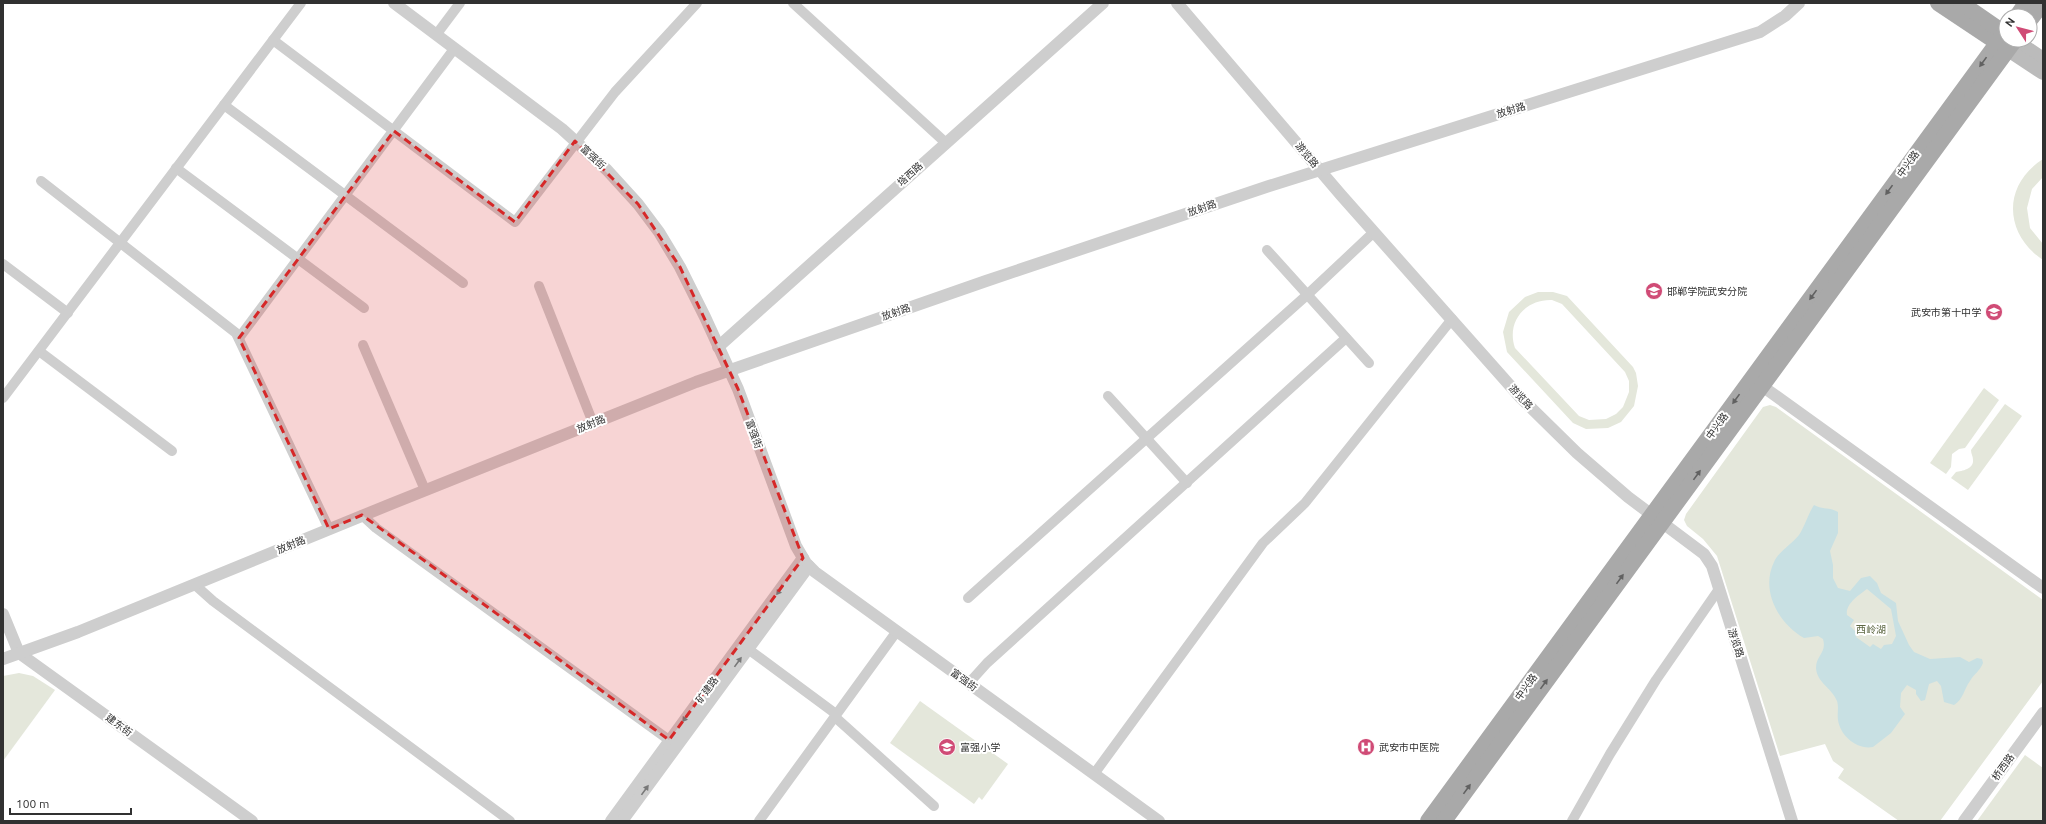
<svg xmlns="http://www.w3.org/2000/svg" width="2046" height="824" viewBox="0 0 2046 824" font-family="Ubuntu,'Noto Sans SC',sans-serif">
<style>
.green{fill:#e4e7db;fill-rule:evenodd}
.water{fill:#c8e0e3;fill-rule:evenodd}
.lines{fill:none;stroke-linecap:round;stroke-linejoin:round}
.minor{stroke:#cecece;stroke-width:10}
.tertiary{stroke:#cecece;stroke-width:12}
.secondary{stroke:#bbb;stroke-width:14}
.primary{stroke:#a9a9a9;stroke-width:16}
.oneway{fill:#616161}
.oneway2{fill:#787878}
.marked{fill:#d62828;fill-opacity:0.2;stroke:#d62828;stroke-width:3;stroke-dasharray:8 5;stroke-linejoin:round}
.labels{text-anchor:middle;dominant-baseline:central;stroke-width:4;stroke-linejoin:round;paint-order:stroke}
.street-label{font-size:10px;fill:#313131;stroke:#fff}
.poi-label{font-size:10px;fill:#313131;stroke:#fff;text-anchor:start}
.park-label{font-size:10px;fill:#5e6844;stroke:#fff}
</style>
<rect width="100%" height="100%" fill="#fff"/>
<g class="green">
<path d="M2043 159V177L2032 189 2027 208 2030 228 2043 244V260C2004 234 2002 185 2043 159Z"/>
<path d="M1538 292H1553L1567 296 1633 367 1636 373 1638 386 1634 406 1621 422 1608 428 1586 429 1573 423 1507 352 1503 332 1509 312 1525 297ZM1552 300 1562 304 1625 372 1629 381V392L1623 407 1616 414 1606 419 1589 420 1579 416 1515 348C1506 322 1525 299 1552 300Z"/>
<polygon points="1984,388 1999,400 1965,448 1959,449 1952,454 1951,467 1946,474 1930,463"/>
<path d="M2005 404 2022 416 1968 490 1951 478 1956 472C1962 471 1974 469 1973 460 1973 456 1971 454 1971 450Z"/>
<polygon points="1770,405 1776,407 2043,600 2043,681 1940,821 1899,821 1838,778 1844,769 1833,761 1825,744 1780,756 1717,556 1703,539 1687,526 1684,520 1686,514 1763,407"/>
<polygon points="19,673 33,676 55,690 3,761 3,676"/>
<polygon points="920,701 1008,764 982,800 979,797 974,804 890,743"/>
<polygon points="2025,755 2043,768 2043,821 1977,821"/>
</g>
<path class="water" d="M1814 505C1823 510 1830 507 1838 512V533L1830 551 1833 565V578L1838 588 1850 591 1861 578 1870 576 1877 583 1881 593 1896 603 1898 621 1909 645 1914 652 1930 659 1960 657 1969 662 1977 658 1982 659 1983 663C1980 671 1974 674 1970 681 1964 689 1963 700 1954 705L1944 702 1941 686 1937 681 1929 684 1925 700 1921 701 1916 694V690L1907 685 1901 693 1900 707 1905 714 1891 733 1873 747C1856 750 1840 735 1838 720 1837 714 1839 707 1837 701 1832 688 1817 683 1816 668 1816 655 1827 653 1823 639L1818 636 1804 638C1779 624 1760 591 1774 562 1779 551 1791 545 1799 535 1805 526 1808 514 1814 505ZM1867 589 1891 609 1896 636 1892 644 1884 645 1881 649 1873 644 1870 647 1856 637 1858 634 1850 626 1854 620 1847 615C1845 604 1859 595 1867 589Z"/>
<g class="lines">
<g class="minor">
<polyline points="793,3 946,143"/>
<polyline points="436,35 460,3"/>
<polyline points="273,40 515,222 615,92 697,3"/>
<polyline points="224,105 463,283"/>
<polyline points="176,168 364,308"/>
<polyline points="41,181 236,333 329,529"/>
<polyline points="1267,250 1369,363"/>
<polyline points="3,264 68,313"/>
<polyline points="539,286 593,423"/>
<polyline points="239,338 454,49"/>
<polyline points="363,345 425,490"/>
<polyline points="39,351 172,451"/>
<polyline points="1108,396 1187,483"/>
<polyline points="3,398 301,3"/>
<path d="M362 515 376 528C474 599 572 669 669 740"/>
<polyline points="194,584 213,601 510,821"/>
<polyline points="968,598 1307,295 1374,232"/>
<polyline points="748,649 836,714"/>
<polyline points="969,683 987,663 1346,338"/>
<polyline points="835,717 934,806"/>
<polyline points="1094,774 1263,543 1305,503 1452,319"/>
<polyline points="759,821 897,631"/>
<polyline points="1572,821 1610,754 1656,680 1719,589"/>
</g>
<g class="tertiary">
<polyline points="394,3 562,129 607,170 638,204 659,232 680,267 705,317 738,389 796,546 806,563 815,572 1159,821"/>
<polyline points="1177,3 1341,195 1521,398 1577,453 1628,497 1704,554 1712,566 1792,821"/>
<polyline points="718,347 1103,3"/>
<polyline points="1762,386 2043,588"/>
<polyline points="3,614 19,653 252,821"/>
<polyline points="3,659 78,632 391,504 696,382 986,281 1269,186 1760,32 1785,16 1799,3"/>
<polyline points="611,821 803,558"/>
<polyline points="622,821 809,566"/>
<polyline points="1964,821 2043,713"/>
</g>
<g class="secondary">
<polyline points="2015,40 2043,59"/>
<polyline points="2008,50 2043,73"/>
</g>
<g class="primary">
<polyline points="1938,3 2007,49"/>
<polyline points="1961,3 2006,34"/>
<polyline points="2017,16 2026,3"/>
<polyline points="2030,20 2043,3"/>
<polyline points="1428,821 2006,31"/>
<polyline points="1444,821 2015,40"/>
</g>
</g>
<defs><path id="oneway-solid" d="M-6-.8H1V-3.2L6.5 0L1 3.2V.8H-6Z"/></defs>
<g class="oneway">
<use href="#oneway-solid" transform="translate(1983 62) rotate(126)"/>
<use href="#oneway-solid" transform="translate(1889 190) rotate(126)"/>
<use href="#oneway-solid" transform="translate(1813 295) rotate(126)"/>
<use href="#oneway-solid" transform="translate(1736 399) rotate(126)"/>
<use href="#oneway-solid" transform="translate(1697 475) rotate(-54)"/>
<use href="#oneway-solid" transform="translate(1620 579) rotate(-54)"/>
<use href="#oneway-solid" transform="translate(1544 684) rotate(-54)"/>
<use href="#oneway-solid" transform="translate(1467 789) rotate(-54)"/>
</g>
<g class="oneway2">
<use href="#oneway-solid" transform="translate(780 590) rotate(126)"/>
<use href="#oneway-solid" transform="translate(738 662) rotate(-54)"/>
<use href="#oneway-solid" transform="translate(686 717) rotate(126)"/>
<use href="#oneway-solid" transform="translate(645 790) rotate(-54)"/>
</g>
<path class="marked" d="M394 131 515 222 575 141 638 204 680 267 738 389 803 558 669 740 362 515 329 529 239 338Z"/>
<defs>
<g id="university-disc" transform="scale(0.9)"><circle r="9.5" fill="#d04b76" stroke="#fff"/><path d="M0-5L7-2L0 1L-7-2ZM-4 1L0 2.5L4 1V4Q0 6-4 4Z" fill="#fff"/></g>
<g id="school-disc" transform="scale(0.9)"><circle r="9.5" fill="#d04b76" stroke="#fff"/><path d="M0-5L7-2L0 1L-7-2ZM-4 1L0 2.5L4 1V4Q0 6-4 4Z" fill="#fff"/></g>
<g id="hospital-disc" transform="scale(0.9)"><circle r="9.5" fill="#d04b76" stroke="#fff"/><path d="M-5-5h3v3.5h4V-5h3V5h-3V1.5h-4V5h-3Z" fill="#fff"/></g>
</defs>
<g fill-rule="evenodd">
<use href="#university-disc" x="1654" y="291"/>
<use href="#school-disc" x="1994" y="312"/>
<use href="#school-disc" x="947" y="747"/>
<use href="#hospital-disc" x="1366" y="747"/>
</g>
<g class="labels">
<g class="street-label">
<text transform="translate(1511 110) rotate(-17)">放射路</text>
<text transform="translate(1307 155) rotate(50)">游览路</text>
<text transform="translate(593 157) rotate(43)">富强街</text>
<text transform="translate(1908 164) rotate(-54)">中兴路</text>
<text transform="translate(910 174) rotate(-42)">塔西路</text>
<text transform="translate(1202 208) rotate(-19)">放射路</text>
<text transform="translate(896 312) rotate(-19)">放射路</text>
<text transform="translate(1521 397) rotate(47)">游览路</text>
<text transform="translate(591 424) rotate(-22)">放射路</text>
<text transform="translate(1717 426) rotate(-54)">中兴路</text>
<text transform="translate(754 434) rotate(70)">富强街</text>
<text transform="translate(291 545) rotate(-22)">放射路</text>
<text transform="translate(1736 643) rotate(72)">游览路</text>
<text transform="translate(964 680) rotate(36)">富强街</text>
<text transform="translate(1526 687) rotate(-54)">中兴路</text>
<text transform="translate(707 690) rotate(-54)">矿建路</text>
<text transform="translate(119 725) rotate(36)">建东街</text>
<text transform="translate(2003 767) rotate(-54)">桥西路</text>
</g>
<g class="poi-label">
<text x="1667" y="291">邯郸学院武安分院</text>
<text x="1981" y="312" text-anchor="end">武安市第十中学</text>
<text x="960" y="747">富强小学</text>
<text x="1379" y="747">武安市中医院</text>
</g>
<g class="park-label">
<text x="1871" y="629">西岭湖</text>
</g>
</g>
<rect width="2046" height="824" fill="none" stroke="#313131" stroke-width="8"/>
<g transform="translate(2018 28) rotate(306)"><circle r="19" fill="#ffffff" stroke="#adadad"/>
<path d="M0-3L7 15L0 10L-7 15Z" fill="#d04b76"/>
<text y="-6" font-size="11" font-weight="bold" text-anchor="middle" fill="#313131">N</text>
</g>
<path d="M10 808v6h121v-6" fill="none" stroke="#313131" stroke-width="2"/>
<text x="16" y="808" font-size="12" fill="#313131" stroke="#ffffff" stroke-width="3" paint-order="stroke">100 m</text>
</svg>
